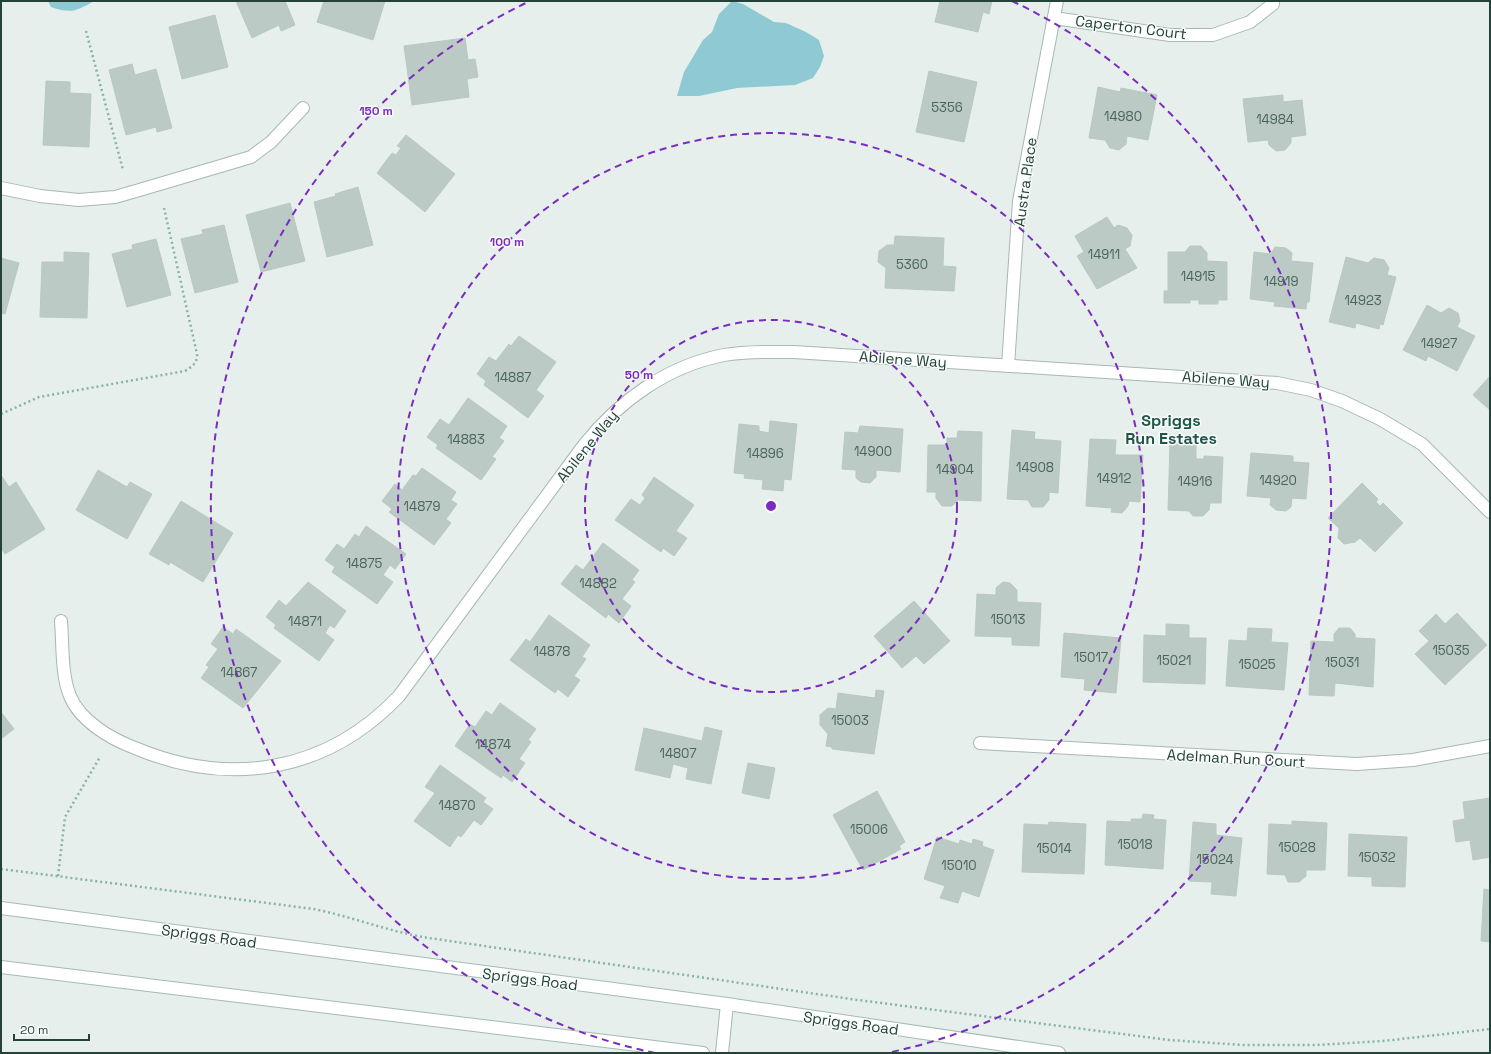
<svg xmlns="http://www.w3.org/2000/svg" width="1491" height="1054" viewBox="0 0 1491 1054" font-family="'Space Grotesk',sans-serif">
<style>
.water{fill:#8ec9d4}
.building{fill:#bbcac4;stroke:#b8c9c2}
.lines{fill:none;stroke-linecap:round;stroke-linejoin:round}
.street-casing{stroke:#a8b8b2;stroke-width:14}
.secondary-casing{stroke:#a4bbb3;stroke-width:14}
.path{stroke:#86b3a5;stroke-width:2.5;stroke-dasharray:2 3;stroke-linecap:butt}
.street{stroke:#fff;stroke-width:12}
.secondary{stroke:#fff;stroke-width:12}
.ring{fill:none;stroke:#7b2cbf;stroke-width:2;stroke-dasharray:7 5}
.labels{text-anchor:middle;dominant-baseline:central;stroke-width:3;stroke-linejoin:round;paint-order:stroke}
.number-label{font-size:13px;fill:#4a645c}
.street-label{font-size:15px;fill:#24423a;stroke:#f7fbf9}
.neighbourhood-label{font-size:16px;font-weight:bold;fill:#1f5548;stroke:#f7fbf9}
.centre{fill:#7b2cbf;stroke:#f7fbf9;stroke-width:2}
.ring-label{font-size:12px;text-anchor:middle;font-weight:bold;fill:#7b2cbf;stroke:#f7fbf9;stroke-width:3;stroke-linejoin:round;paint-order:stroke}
</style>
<rect width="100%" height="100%" fill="#e6efeb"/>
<g class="water">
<path d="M48 1H94C77 11 71 14 51 7Z"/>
<polygon points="732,1 743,4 774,22 786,23 806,32 819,40 824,56 820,67 813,78 795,85 737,88 699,96 677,96 684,72 703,40 712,32 719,14"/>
</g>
<g class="building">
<polygon points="236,1 285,1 295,25 281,31 279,25 252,38"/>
<polygon points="324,1 385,1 373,40 317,22"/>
<polygon points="940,1 992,1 989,14 983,12 978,32 935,22"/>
<polygon points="215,15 228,67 182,79 169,27"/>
<polygon points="465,38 468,60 475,59 478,77 467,79 469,97 412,105 404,46"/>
<polygon points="132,64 135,75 156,69 172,128 157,132 156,127 126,135 109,70"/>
<polygon points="929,71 977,82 964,142 916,132"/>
<polygon points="46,81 70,82 70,93 91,94 89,147 43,145"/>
<polygon points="1098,87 1120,92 1121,88 1157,95 1148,140 1127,136 1126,144 1119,150 1110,148 1105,140 1089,138"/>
<polygon points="1283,95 1283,102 1302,100 1306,135 1291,137 1291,143 1285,150 1276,151 1269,145 1268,140 1248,142 1243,99"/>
<polygon points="406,135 455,174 425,212 377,173 392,153 396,155 401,148 397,146"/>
<polygon points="358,187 373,245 327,257 314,202 336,196 335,194"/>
<polygon points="290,203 305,261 261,272 246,215"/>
<polygon points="1107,217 1114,228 1118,225 1127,228 1132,235 1130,246 1125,249 1137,268 1097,289 1077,256 1084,252 1075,236"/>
<polygon points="224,225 238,282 195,293 181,239 203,234 202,230"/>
<polygon points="895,236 944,238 943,266 956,267 954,291 885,288 886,268 878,262 879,251 887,245 894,245"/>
<polygon points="156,239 171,295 127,307 112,254 133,249 132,245"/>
<polygon points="1190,246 1201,246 1207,253 1207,261 1227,262 1227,300 1218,300 1218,304 1199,304 1199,300 1190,300 1190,303 1164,303 1164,291 1168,291 1168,252 1185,252"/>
<polygon points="1275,247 1286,248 1292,253 1291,261 1313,263 1309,302 1307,302 1306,309 1274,306 1275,302 1250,299 1254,252 1271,254"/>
<polygon points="64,252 89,253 87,318 40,317 42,262 64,262"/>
<polygon points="1346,257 1368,263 1374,258 1384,260 1389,268 1387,275 1396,277 1383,325 1380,324 1379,329 1356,323 1355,328 1329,322"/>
<polygon points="1,258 19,263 5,314 1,313"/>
<polygon points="1427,305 1441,313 1449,308 1458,313 1460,321 1457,327 1475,336 1457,371 1428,356 1426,361 1403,350"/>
<polygon points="519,336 556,362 536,390 544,396 528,418 484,385 486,381 477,374 489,357 496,361 509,344 511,346"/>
<polygon points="1490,376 1490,410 1473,395"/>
<polygon points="468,398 507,426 499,438 504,441 492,457 496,459 481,480 436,448 438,445 427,437 440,419 449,425"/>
<polygon points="770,421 797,424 791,480 784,479 783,491 762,489 763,480 744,478 745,474 734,473 739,424 759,426 759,431 769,433"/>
<polygon points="860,426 903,429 900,472 876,470 876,477 870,483 861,482 856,478 856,470 842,469 845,432 858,433"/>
<polygon points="1012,430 1035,432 1034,439 1061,441 1058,493 1049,492 1049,500 1043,507 1032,507 1028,500 1007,499"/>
<polygon points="958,431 982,432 981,501 958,500 952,506 942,506 936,498 936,492 927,492 928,445 947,445 947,438 957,438"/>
<polygon points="1090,439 1116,440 1115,455 1143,455 1140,502 1129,501 1128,506 1122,513 1111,512 1112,508 1086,506"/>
<polygon points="1170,442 1196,443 1196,459 1204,459 1204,456 1223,457 1221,503 1210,503 1209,510 1203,516 1193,516 1189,511 1168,510"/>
<polygon points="1251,453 1293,456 1293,462 1309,463 1306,499 1292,498 1291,507 1286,511 1276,510 1270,505 1271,498 1247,496"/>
<polygon points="422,468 456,492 451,500 457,504 446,519 451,523 434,545 389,512 392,509 382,501 395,484 402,490 413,475 416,476"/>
<polygon points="98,470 127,487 130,482 152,494 127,539 76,510"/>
<polygon points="1,475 9,487 16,482 45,529 5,554 1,548"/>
<polygon points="654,477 694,505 676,531 687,538 674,556 663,548 661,552 615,520 631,499 640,505 645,498 642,495"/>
<polygon points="1362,483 1378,499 1376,502 1380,506 1383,503 1403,523 1375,552 1360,538 1355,542 1344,544 1338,538 1339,528 1328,518"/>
<polygon points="181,501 233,533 203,582 170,562 169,565 149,554"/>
<polygon points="366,526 406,554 395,569 390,565 383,575 393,582 377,604 332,572 335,567 325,560 337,544 344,549 355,534 359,537"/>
<polygon points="603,543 639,570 632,580 635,582 622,599 631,606 619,623 608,614 606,618 561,584 576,565 583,570"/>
<polygon points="308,582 346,611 334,628 330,625 325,633 334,640 319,661 274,628 276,625 266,617 279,600 286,606"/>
<polygon points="1003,582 1010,583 1017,590 1017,602 1041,603 1039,646 1012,645 1012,637 975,636 977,594 996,595 996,588"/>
<polygon points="914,601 950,641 924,664 916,656 902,668 874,636"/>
<polygon points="1457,613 1487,645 1445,685 1415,654 1429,641 1419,631 1436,614 1445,624"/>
<polygon points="549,615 590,645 582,657 586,659 574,676 580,680 568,697 558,689 555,693 510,660 526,639 530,642"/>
<polygon points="1166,624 1189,625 1189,638 1206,638 1205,684 1143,682 1144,635 1166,636"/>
<polygon points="223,627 233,634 236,629 281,661 243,708 201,678 209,667 206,665 218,649 211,644"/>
<polygon points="1248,628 1272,629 1271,642 1288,643 1284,690 1226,686 1229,640 1247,641"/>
<polygon points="1339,628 1350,628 1355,634 1355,638 1375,639 1373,687 1335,683 1334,696 1309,695 1311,641 1334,642 1334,634"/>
<polygon points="1064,633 1121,638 1116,693 1084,690 1085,679 1061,677"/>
<polygon points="876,690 884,691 874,754 832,749 832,747 826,746 828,734 820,725 820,715 828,708 836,709 838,693 875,698"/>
<polygon points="500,703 536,729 528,740 531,742 519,759 525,763 512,782 503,775 501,778 455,746 470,724 475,727 486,711 492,715"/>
<polygon points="1,712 14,729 1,739"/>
<polygon points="705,727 722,731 711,784 686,779 688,768 673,764 670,778 635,770 644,728 702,741"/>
<polygon points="748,763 775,768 769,799 742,793"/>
<polygon points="440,765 486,798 483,802 493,809 481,825 474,820 461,837 458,835 450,847 414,821 435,793 425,787"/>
<polygon points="877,791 905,842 899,846 901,849 863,870 833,815"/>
<polygon points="1490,798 1490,857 1473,860 1470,840 1456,842 1453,821 1465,819 1463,802"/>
<polygon points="1143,814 1154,815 1153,819 1166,820 1163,869 1105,865 1107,821 1131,822 1131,819 1142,819"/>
<polygon points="1292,821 1327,823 1325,870 1306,870 1306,876 1299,882 1288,882 1285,875 1267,874 1269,824 1292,825"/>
<polygon points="1049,822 1086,824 1084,874 1022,872 1024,824 1048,825"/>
<polygon points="1193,822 1216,824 1216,835 1242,838 1236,896 1211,894 1212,882 1189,881"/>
<polygon points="1349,834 1407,837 1405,887 1372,886 1372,877 1348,876"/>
<polygon points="937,837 959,844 960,840 972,844 973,839 983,842 982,846 994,850 979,897 962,891 958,903 940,898 945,886 924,879"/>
<polygon points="1484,889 1490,890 1490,942 1481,941"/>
</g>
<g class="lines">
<g class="street-casing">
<g id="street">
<polyline points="1054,18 1170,35 1213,35 1250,22 1273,4"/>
<polyline points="1,188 40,196 79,200 115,197 136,191 251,157 271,142 303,108"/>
<polyline points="1008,366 1019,201 1057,1"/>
<path d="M61 621C63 645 61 674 70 696 80 721 111 739 135 748 230 788 327 772 399 696L584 445C619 401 667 366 724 355 747 351 771 352 794 352L1277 383 1311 390 1342 401 1380 419 1422 444 1490 512"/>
<polyline points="980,743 1357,764 1413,760 1490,746"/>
<polyline points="722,1053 727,1004"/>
</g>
</g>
<g class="secondary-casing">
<g id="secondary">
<polyline points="1,908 727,1004 1059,1053"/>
<polyline points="1,967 703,1053"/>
</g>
</g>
<g class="path">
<polyline points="86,31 123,170"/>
<path d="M1 414 39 397 185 371C192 367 198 362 197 354L164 208"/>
<path d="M1 869 314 909C353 917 390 932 429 938L858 1000 1169 1040 1243 1045H1317L1383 1041 1490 1029"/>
<polyline points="58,876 65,817 100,757"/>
</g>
<use href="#street" class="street"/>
<use href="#secondary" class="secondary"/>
</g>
<g class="ring">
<circle cx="771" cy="506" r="186"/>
<circle cx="771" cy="506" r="373"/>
<path d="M655 1053A559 559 0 0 1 530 1M1012 1A559 559 0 0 1 887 1053"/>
</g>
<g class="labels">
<g class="number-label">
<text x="947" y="107">5356</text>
<text x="1123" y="116">14980</text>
<text x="1275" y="119">14984</text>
<text x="1104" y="254">14911</text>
<text x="912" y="264">5360</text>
<text x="1198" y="276">14915</text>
<text x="1281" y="281">14919</text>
<text x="1363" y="300">14923</text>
<text x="1439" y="343">14927</text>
<text x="513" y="377">14887</text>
<text x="466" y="439">14883</text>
<text x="873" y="451">14900</text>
<text x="765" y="453">14896</text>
<text x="1035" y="467">14908</text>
<text x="955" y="469">14904</text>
<text x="1114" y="478">14912</text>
<text x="1278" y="480">14920</text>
<text x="1195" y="481">14916</text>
<text x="422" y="506">14879</text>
<text x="364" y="563">14875</text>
<text x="598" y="583">14882</text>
<text x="1008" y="619">15013</text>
<text x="305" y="621">14871</text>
<text x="1451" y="650">15035</text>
<text x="552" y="651">14878</text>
<text x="1091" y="657">15017</text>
<text x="1174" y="660">15021</text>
<text x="1342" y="662">15031</text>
<text x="1257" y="664">15025</text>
<text x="239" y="672">14867</text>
<text x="850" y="720">15003</text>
<text x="493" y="744">14874</text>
<text x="678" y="753">14807</text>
<text x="457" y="805">14870</text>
<text x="869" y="829">15006</text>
<text x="1135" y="844">15018</text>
<text x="1297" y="847">15028</text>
<text x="1054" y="848">15014</text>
<text x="1377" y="857">15032</text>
<text x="1215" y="859">15024</text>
<text x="959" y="865">15010</text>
</g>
<g class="street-label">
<text transform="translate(1131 27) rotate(7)">Caperton Court</text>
<text transform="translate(1025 182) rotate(-82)">Austra Place</text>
<text transform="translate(903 359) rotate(4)">Abilene Way</text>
<text transform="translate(1226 379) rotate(4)">Abilene Way</text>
<text transform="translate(587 446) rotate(-51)">Abilene Way</text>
<text transform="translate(1236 758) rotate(3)">Adelman Run Court</text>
<text transform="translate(209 936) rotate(8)">Spriggs Road</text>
<text transform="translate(530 979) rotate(7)">Spriggs Road</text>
<text transform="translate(851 1023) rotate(8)">Spriggs Road</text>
</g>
<g class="neighbourhood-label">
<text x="1171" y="420">Spriggs<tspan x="1171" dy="18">Run Estates</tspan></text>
</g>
</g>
<circle cx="771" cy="506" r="6" class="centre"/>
<g class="ring-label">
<text x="376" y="115">150 m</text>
<text x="507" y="246">100 m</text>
<text x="639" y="379">50 m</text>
</g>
<rect width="1491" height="1054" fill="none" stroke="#24423a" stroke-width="4"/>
<path d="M14 1034v6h75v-6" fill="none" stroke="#24423a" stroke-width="2"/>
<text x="20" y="1034" font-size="12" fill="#24423a" stroke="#f7fbf9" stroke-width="3" paint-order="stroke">20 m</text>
</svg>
